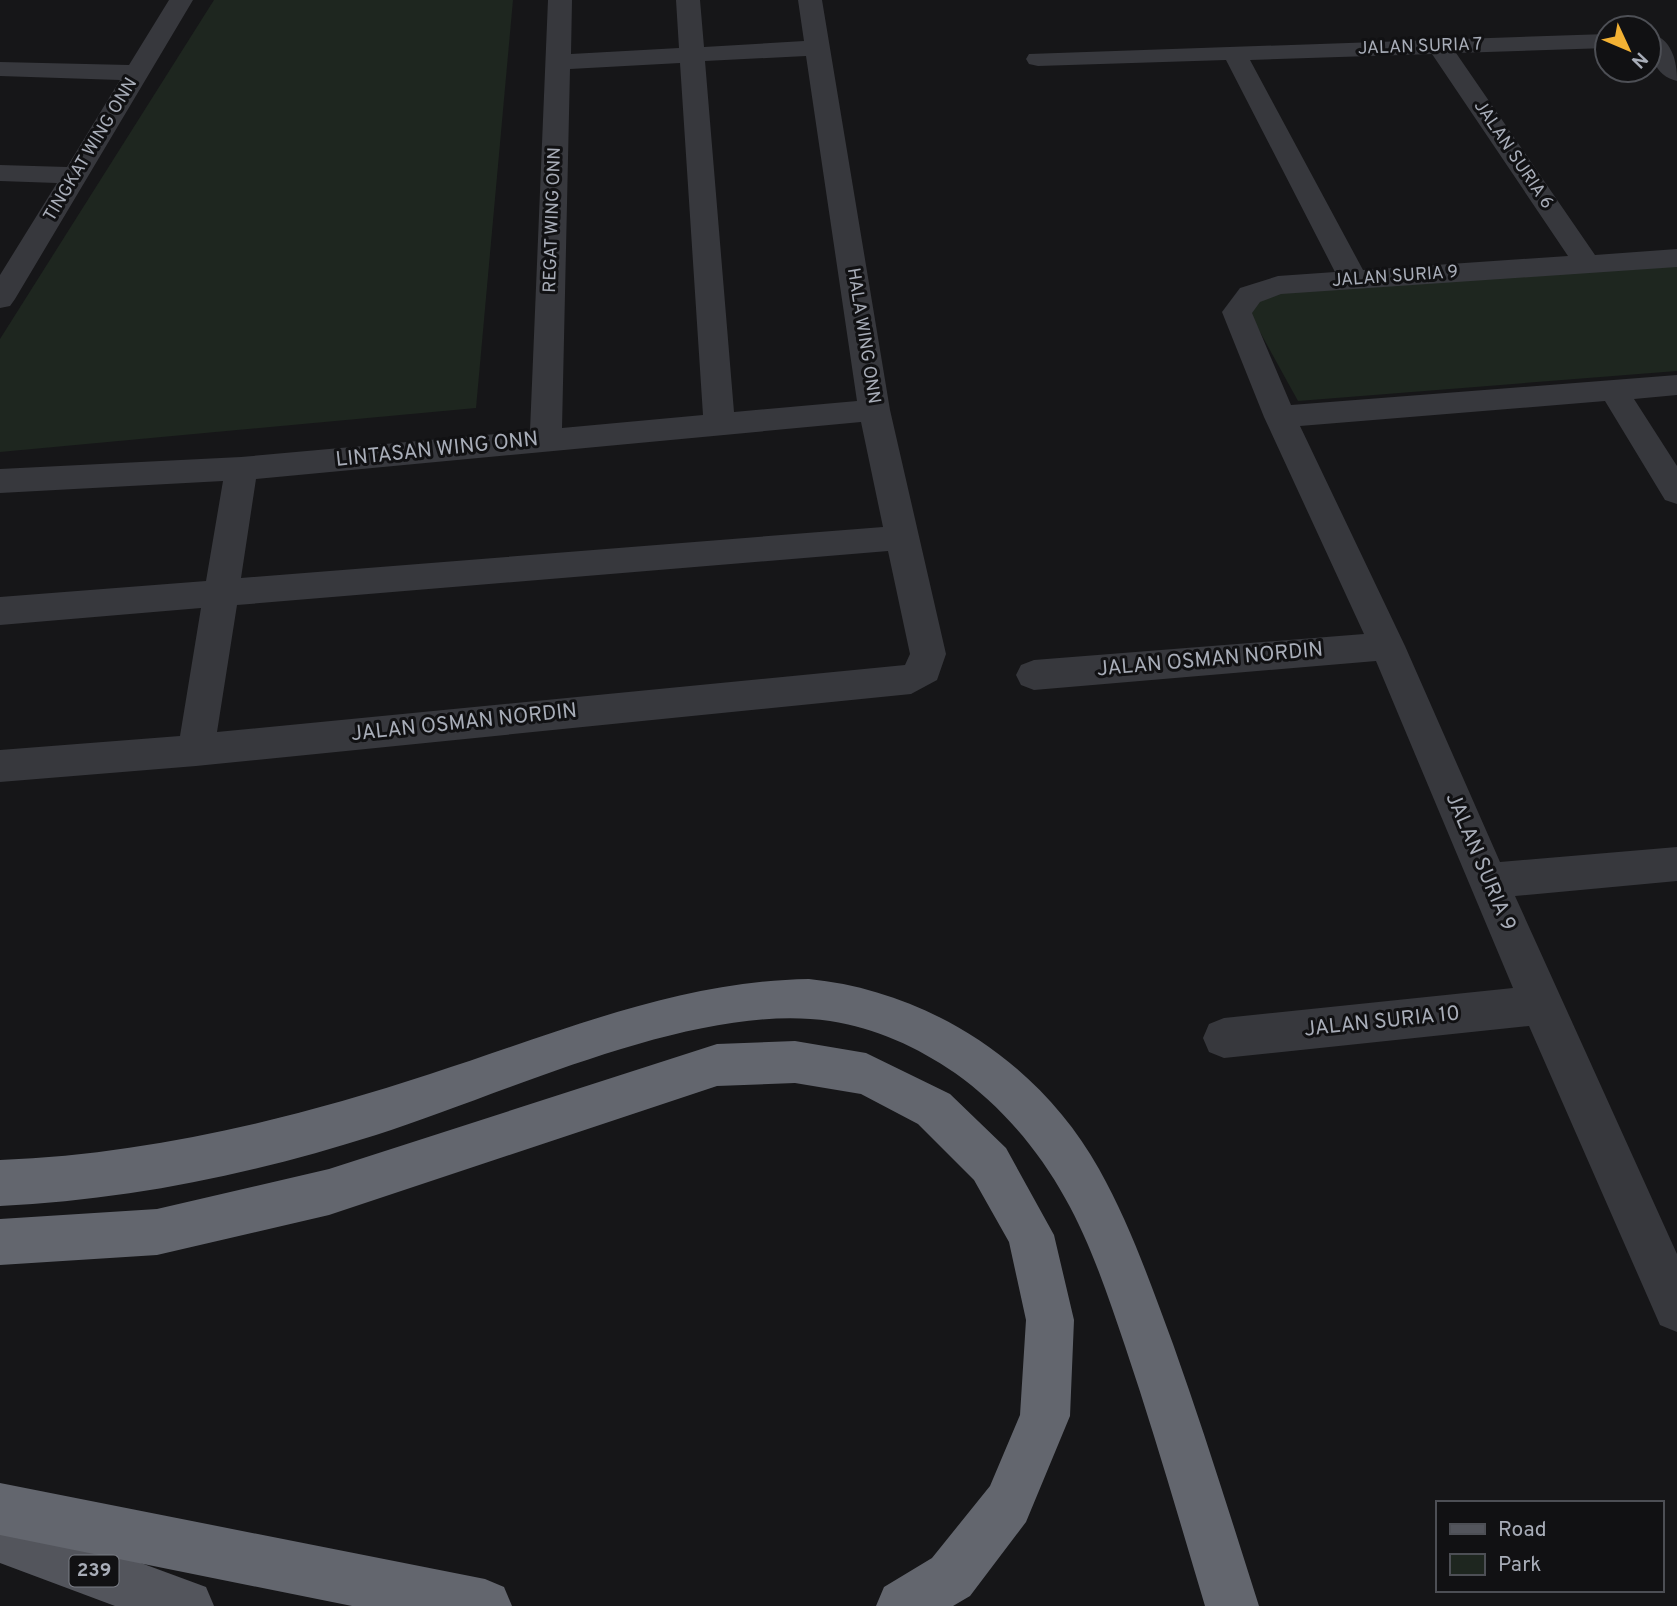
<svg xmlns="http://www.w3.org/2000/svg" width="1677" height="1606" viewBox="0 0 1677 1606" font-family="Overpass,sans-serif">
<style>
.green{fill:#1e261f}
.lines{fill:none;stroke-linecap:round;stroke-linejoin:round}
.minor{fill:#37383d;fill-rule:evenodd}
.major{fill:#53555c;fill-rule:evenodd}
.highway{fill:#63666e;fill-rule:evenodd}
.labels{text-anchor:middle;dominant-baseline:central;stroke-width:6;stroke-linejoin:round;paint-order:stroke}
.far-street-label{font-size:18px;fill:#a8adb8;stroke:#111113}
.shield{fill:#111113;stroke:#7b7e86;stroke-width:2}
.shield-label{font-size:19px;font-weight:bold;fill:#a8adb8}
.street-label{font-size:21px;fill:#a8adb8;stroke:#111113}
</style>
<rect width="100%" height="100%" fill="#161618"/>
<g class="green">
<polygon points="214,0 513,0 476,408 0,452 0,339"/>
<polygon points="1677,263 1677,371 1298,401 1249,312 1265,294"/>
</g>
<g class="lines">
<g class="minor">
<polygon points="169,0 193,0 15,299 10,306 0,308 0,275 57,183 0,181 0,165 67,167 120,80 0,76 0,62 129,65"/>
<path d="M548 0H572L571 54 679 48 676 0H700L704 47 804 41 798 0H822L890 410 946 654 937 680 911 694 196 766 0 782V750L180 736 201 608 0 625V597L206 581 223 481 0 493V469L241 457 530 431ZM806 56 857 401 734 412 705 61ZM680 63 703 415 562 428 570 69ZM861 422 883 527 241 578 256 479ZM888 551 910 654 905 665 217 732 237 605Z"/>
<path d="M1649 33C1672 38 1677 61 1677 81 1654 76 1649 53 1649 33Z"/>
<path d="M1607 34V48L1456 53 1595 255 1677 249V267L1281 294 1260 302 1252 313 1291 405 1677 375V395L1634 399 1677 466V504L1665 500 1605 401 1300 426 1405 646 1500 862 1677 847V881L1515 896 1677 1254V1332L1660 1325 1529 1026 1224 1058 1209 1052 1203 1038 1209 1024 1224 1018 1513 988 1376 661 1034 690 1021 685 1016 675 1021 665 1034 660 1364 634 1264 417 1222 312 1240 288 1278 276 1335 272 1226 60 1038 66 1029 64 1026 59 1029 54ZM1432 54 1568 256 1363 270 1250 60Z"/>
</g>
<polygon class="major" points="0,1511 206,1587 214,1606 115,1606 0,1563"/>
<g class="highway">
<path d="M809 979C929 991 1040 1063 1099 1169 1130 1224 1151 1285 1173 1344 1204 1431 1231 1518 1259 1606H1205C1179 1519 1154 1432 1125 1346 1108 1296 1091 1244 1065 1198 1038 1149 1000 1105 955 1073 917 1047 876 1028 830 1021 696 1001 506 1094 376 1135 253 1174 129 1200 0 1206V1160C148 1154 289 1120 430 1074 555 1034 676 981 809 979Z"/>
<polygon points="795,1041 866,1053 950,1094 1006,1148 1054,1235 1074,1320 1070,1416 1026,1522 970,1596 953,1606 876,1606 884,1587 932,1558 990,1486 1020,1415 1026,1320 1009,1242 974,1180 918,1124 861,1094 795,1083 717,1086 329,1215 157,1255 0,1265 0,1219 157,1209 329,1169 717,1044"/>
<polygon points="0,1483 485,1579 504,1587 512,1606 352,1606 0,1535"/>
</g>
</g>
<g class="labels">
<g class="far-street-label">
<text transform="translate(1420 47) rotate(-2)">JALAN SURIA 7</text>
<text transform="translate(91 150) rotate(-59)">TINGKAT WING ONN</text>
<text transform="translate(1513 155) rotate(56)">JALAN SURIA 6</text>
<text transform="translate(553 220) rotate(-88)">REGAT WING ONN</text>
<text transform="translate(1395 277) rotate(-4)">JALAN SURIA 9</text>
<text transform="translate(863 336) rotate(81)">HALA WING ONN</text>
</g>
<rect class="shield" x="69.5" y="1555.5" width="49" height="31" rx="5"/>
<g class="shield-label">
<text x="94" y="1571">239</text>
</g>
<g class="street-label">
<text transform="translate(437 450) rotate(-6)">LINTASAN WING ONN</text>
<text transform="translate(1210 660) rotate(-5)">JALAN OSMAN NORDIN</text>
<text transform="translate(464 723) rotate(-6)">JALAN OSMAN NORDIN</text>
<text transform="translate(1480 862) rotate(67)">JALAN SURIA 9</text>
<text transform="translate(1382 1022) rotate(-6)">JALAN SURIA 10</text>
</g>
</g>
<rect x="1436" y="1501" width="228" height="91" fill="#111113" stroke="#4d4f55" stroke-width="2"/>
<rect x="1450" y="1524" width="35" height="10" fill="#53555c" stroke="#4d4f55" stroke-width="2"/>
<text x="1498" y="1536" font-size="21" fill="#a8adb8">Road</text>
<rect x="1450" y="1554" width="35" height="21" fill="#1e261f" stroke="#4d4f55" stroke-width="2"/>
<text x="1498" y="1571" font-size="21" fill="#a8adb8">Park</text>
<g transform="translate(1628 49) rotate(134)"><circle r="33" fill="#111113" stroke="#4d4f55" stroke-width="2"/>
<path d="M0-5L12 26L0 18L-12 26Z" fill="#f2b134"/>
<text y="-10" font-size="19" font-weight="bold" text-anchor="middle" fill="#a8adb8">N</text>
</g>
</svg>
